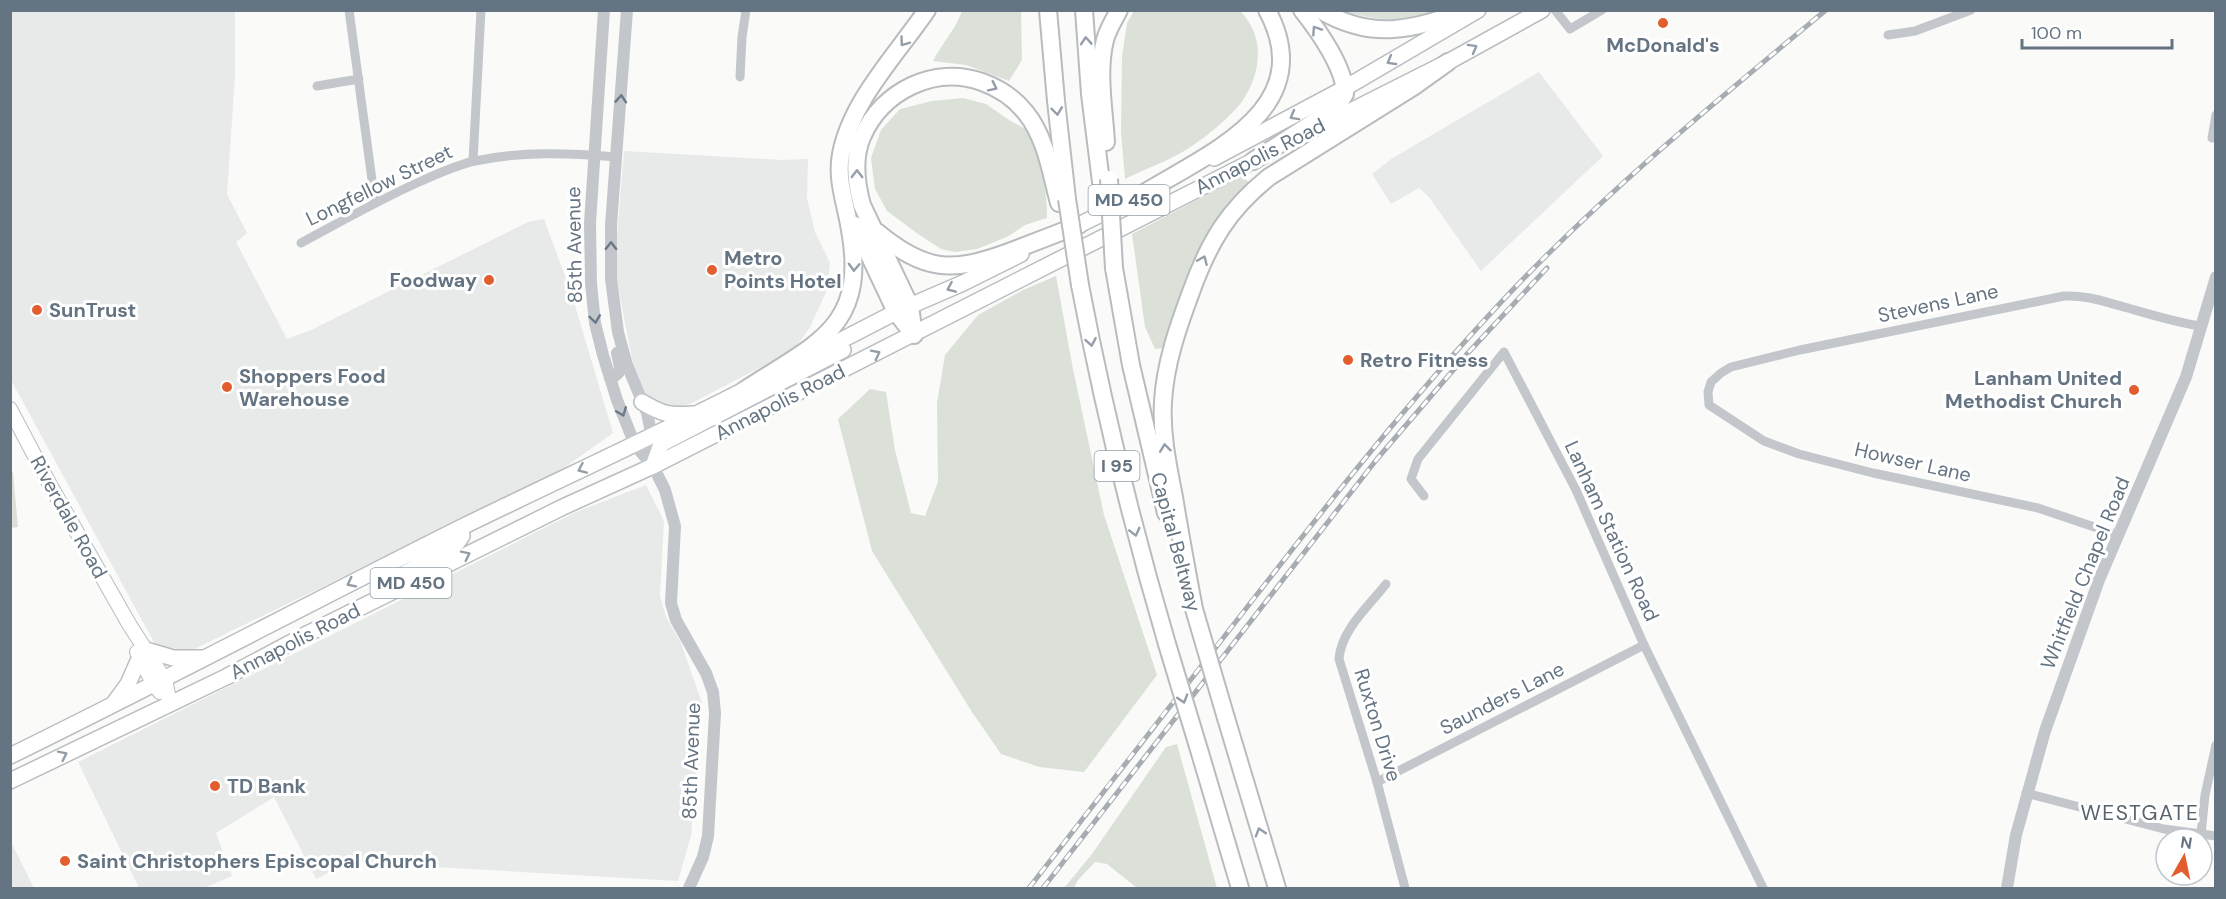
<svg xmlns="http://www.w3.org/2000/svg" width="2226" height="899" viewBox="0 0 2226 899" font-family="'DM Sans',sans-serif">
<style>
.built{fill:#e8e9e9}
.green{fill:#dbe1d9}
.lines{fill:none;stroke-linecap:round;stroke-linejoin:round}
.secondary-casing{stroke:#b8bdc2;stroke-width:16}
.primary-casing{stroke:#b9bdc1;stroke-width:18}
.motorway-casing{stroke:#b9bcbf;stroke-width:20}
.minor{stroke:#c3c7cb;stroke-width:9}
.tertiary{stroke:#c3c7cb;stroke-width:12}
.secondary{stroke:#fff;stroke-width:14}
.primary{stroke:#fff;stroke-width:15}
.motorway{stroke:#fff;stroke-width:16}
.rail-casing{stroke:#a6acb2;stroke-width:5}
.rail{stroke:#fff;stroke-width:3;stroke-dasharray:9;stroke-linecap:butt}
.motorway-bridge-casing{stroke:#b9bcbf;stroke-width:20;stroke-linecap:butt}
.motorway-bridge{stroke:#fff;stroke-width:16}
.oneway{stroke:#939ea8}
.oneway2{stroke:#6a7886}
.poi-dot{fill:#e35e2e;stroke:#fff;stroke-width:2}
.labels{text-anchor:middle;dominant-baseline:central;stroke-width:6;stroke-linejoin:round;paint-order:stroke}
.shield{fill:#fff;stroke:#939ea8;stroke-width:1.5}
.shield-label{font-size:18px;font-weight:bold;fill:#657482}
.poi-label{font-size:20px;font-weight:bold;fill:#657482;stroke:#fff;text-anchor:start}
.street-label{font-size:20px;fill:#657482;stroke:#fff}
.neighbourhood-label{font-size:21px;letter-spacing:1.5px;fill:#57636d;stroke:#fff}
</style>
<rect width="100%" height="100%" fill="#fafaf8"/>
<g class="built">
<polygon points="10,11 235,11 235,76 227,194 247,233 236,242 287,339 311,330 528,222 544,219 571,292 613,433 554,475 190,651 156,646 11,380"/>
<polygon points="1539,72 1603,156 1481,271 1429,197 1419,188 1391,204 1372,174 1391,159"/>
<polygon points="624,151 782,160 808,159 807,198 815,232 830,263 827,290 810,327 794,350 692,403 669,412 650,405 633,364 617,281 616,249"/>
<polygon points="646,485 664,521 660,596 666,617 681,643 702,703 691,836 678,881 350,862 316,879 274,797 216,833 232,876 204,888 139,888 78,762 576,512"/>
<polygon points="10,842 11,842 34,888 11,888"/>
</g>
<g class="green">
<path d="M962 11H1021L1022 60 1009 81 966 65 933 61C942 43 956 29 962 11Z"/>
<path d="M1134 11H1240C1265 36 1262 71 1243 100 1233 115 1207 136 1192 146 1172 160 1146 168 1125 179L1121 132 1122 57 1127 23Z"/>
<path d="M1342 11H1437C1397 23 1382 21 1342 11Z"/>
<path d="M963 98 986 104 1009 120 1031 132C1041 161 1047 188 1047 218L1025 225 1007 237 977 249 955 252 941 249 918 234 887 211 875 189 871 158 881 130 900 109 932 101Z"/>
<polygon points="1243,176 1249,183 1216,219 1200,254 1164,348 1155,349 1145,327 1132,234"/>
<polygon points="1056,276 1073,369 1104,515 1157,675 1084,772 1039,767 1001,754 972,712 872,551 838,419 870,389 886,392 895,450 911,513 925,516 938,482 937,403 945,355 978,315 1023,290"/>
<polygon points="11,472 13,472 18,527 11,528"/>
<polygon points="1177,744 1217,888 1137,888 1107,864 1095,862 1078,880 1074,888 1064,888 1092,854 1166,747"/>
</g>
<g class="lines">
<g class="secondary-casing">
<g id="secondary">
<polyline points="10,409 50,485 92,559 129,624 165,680 170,704"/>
<polyline points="137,652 154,685 160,692"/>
</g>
</g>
<g class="primary-casing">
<g id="primary">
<polyline points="1319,127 1448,62 1542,10"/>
<polyline points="1214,158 1345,88 1478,10"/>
<polyline points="1069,230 1155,187"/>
<polyline points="799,362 896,312 963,283 1021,254"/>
<path d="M642 402C662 414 669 416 693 414"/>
<polyline points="653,466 661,444 843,350"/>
<polyline points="395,579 457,543 462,536 461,528"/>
<polyline points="146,650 173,658 202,658"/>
<polyline points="114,703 128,684 139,659"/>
<path d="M10 756C161 682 310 603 460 528 558 480 657 435 754 385"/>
<polyline points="10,781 226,677 309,633 563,507 653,466 1263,156"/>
</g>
</g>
<g class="motorway-casing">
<g id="motorway">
<polyline points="1048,10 1056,101 1067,199"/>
<polyline points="1084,10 1090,94 1101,182"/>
<path d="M1320 10C1373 41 1412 30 1467 10"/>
<path d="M1106 142C1104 109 1097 72 1105 40 1108 29 1114 20 1119 10"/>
<path d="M1253 161 1336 108 1345 94C1345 68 1318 30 1302 10"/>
<path d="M1144 193C1211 152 1320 108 1267 10"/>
<polyline points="855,225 896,312 913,334"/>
<path d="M877 232C925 272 952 273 1009 252 1032 243 1056 234 1079 225"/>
<polyline points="1114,268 1131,365 1166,513"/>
<path d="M1080 285C1103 406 1132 525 1167 644"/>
<path d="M914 335 910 306 862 205C856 183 853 158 862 137 882 91 934 65 982 82 999 88 1015 99 1026 113 1046 138 1051 173 1059 203"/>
<path d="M743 391C814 344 868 329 850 230 846 204 836 180 841 154 851 101 897 54 927 10"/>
<path d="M1194 609C1187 572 1180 534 1174 497 1168 466 1161 434 1163 402 1165 364 1178 327 1191 292 1209 242 1228 210 1269 177L1413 87 1448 62"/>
<polyline points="1226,718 1277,888"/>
<polyline points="1200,753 1240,888"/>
</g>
</g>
<g class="minor">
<polyline points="349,10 375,202"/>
<polyline points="1555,10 1570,29 1602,10"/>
<polyline points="1888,35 1915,31 1971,10"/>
<polyline points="740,77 742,37 746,10"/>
<polyline points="317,86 359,79"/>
<polyline points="2212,138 2216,115"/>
<polyline points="473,161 481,10"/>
<path d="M301 243C340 222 379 200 419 182 437 174 456 165 475 161 522 151 569 153 616 157"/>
<polyline points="1424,496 1411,479 1418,459 1504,352 1576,490 1644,645 1763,888"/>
<path d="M2118 535 2038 508 1873 473 1799 454 1764 441 1709 405 1708 392 1711 382 1721 373 1731 367 1800 350 2064 296C2088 295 2105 302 2128 308 2152 315 2175 322 2200 326"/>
<path d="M1386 584C1369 606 1341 630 1339 659L1377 782 1405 888"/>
<polyline points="1377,782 1644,645"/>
<polyline points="2026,793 2164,829 2216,836"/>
<polyline points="2201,834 2205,795 2216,745"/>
</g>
<g class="tertiary">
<polyline points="604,10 590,223 591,283 595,323 603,355 617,400 635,445 653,466 665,490 675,526 671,603 676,620 706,673 713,692 715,713 708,836 703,857 689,888"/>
<polyline points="627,10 611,225 611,279 618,332 627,365 647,413 652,437 653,462"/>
<path d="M610 378C625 373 619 366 617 353"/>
<polyline points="2007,888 2016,835 2045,731 2099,580 2186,377 2216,277"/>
</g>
<use href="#secondary" class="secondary"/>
<use href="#primary" class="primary"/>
<use href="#motorway" class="motorway"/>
<g class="rail-casing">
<g id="rail">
<path d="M1029 888C1097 800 1165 712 1234 624 1321 512 1408 401 1505 298 1604 193 1715 102 1826 10"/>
<polyline points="1043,888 1377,459 1467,354 1547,268"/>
</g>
</g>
<use href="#rail" class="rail"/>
<g class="motorway-bridge-casing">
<g id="motorway-bridge">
<polyline points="1109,179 1114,268"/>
<polyline points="1067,199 1080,285"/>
<polyline points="1194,609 1226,718"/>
<polyline points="1167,644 1200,753"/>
</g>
</g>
<use href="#motorway-bridge" class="motorway-bridge"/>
</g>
<defs><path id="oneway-chevron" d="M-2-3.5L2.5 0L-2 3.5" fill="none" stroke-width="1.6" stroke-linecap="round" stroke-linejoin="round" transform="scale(1.5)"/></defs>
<g class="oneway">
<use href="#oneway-chevron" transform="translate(1316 30) rotate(-124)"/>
<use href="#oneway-chevron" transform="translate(1086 41) rotate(-94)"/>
<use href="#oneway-chevron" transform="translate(904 42) rotate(126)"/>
<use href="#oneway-chevron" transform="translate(1473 48) rotate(-29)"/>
<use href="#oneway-chevron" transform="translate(1391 61) rotate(150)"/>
<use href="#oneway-chevron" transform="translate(993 87) rotate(26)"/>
<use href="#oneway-chevron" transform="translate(1057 111) rotate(83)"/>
<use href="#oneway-chevron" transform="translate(1294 116) rotate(151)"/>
<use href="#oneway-chevron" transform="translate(857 174) rotate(-90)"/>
<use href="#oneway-chevron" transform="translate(1203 260) rotate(-67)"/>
<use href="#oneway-chevron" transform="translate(854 267) rotate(92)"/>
<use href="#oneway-chevron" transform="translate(951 288) rotate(157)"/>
<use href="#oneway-chevron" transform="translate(1091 342) rotate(80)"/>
<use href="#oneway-chevron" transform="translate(876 354) rotate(-27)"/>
<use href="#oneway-chevron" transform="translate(1165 448) rotate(-97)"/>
<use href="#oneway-chevron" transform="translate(582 469) rotate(156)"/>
<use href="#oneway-chevron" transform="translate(1135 532) rotate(76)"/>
<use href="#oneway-chevron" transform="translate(466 555) rotate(-26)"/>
<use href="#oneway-chevron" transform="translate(351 583) rotate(153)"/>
<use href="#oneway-chevron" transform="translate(1183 699) rotate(73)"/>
<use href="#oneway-chevron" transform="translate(63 755) rotate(-26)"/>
<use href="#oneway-chevron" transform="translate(1260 832) rotate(-107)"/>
</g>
<g class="oneway2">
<use href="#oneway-chevron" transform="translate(621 99) rotate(-86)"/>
<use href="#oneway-chevron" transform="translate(611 246) rotate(-89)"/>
<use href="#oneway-chevron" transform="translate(595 319) rotate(82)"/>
<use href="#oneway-chevron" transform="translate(622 412) rotate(68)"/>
</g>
<g class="poi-dot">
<circle cx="1663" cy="23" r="6"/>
<circle cx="712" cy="270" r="6"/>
<circle cx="489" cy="280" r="6"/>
<circle cx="37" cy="310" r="6"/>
<circle cx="1348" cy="360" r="6"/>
<circle cx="227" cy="387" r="6"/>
<circle cx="2134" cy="390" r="6"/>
<circle cx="215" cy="786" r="6"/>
<circle cx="65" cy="861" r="6"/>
</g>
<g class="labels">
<g class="shield">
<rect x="1088.5" y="185" width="81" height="30" rx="4.5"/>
<rect x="1094.5" y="451" width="45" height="30" rx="4.5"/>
<rect x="370.5" y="568" width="81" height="30" rx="4.5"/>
</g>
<g class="shield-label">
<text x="1129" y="200">MD 450</text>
<text x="1117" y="466">I 95</text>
<text x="411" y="583">MD 450</text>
</g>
<g class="poi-label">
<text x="1663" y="45" text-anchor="middle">McDonald's</text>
<text x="724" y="258">Metro<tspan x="724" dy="23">Points Hotel</tspan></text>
<text x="477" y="280" text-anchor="end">Foodway</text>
<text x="49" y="310">SunTrust</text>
<text x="1360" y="360">Retro Fitness</text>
<text x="239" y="376">Shoppers Food<tspan x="239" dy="23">Warehouse</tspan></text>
<text x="2122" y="378" text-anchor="end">Lanham United<tspan x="2122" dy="23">Methodist Church</tspan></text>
<text x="227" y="786">TD Bank</text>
<text x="77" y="861">Saint Christophers Episcopal Church</text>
</g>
<g class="street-label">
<text transform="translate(1260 156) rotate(-27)">Annapolis Road</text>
<text transform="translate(379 185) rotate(-26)">Longfellow Street</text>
<text transform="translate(574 245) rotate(-91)">85th Avenue</text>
<text transform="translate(1938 303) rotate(-12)">Stevens Lane</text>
<text transform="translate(780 402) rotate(-27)">Annapolis Road</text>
<text transform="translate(1913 462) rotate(13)">Howser Lane</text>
<text transform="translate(69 517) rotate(61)">Riverdale Road</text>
<text transform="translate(1612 531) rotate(65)">Lanham Station Road</text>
<text transform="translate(1176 542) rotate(75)">Capital Beltway</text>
<text transform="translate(2085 573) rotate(-68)">Whitfield Chapel Road</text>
<text transform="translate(295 641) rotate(-27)">Annapolis Road</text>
<text transform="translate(1502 698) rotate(-27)">Saunders Lane</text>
<text transform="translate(1378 725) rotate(73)">Ruxton Drive</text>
<text transform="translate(691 761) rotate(-88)">85th Avenue</text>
</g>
<g class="neighbourhood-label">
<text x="2140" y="813">WESTGATE</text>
</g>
</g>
<rect width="2226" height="899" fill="none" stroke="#657482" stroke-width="24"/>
<g transform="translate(2184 857) rotate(9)"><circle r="28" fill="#ffffff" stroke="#c1c7cd" stroke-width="1.5"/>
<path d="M0-4.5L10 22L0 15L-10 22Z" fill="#e35e2e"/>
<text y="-9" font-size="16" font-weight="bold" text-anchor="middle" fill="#657482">N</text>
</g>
<path d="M2022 39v9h150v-9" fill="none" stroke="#657482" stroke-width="3"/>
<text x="2031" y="39" font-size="18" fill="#657482" stroke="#ffffff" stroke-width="4.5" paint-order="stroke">100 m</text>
</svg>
